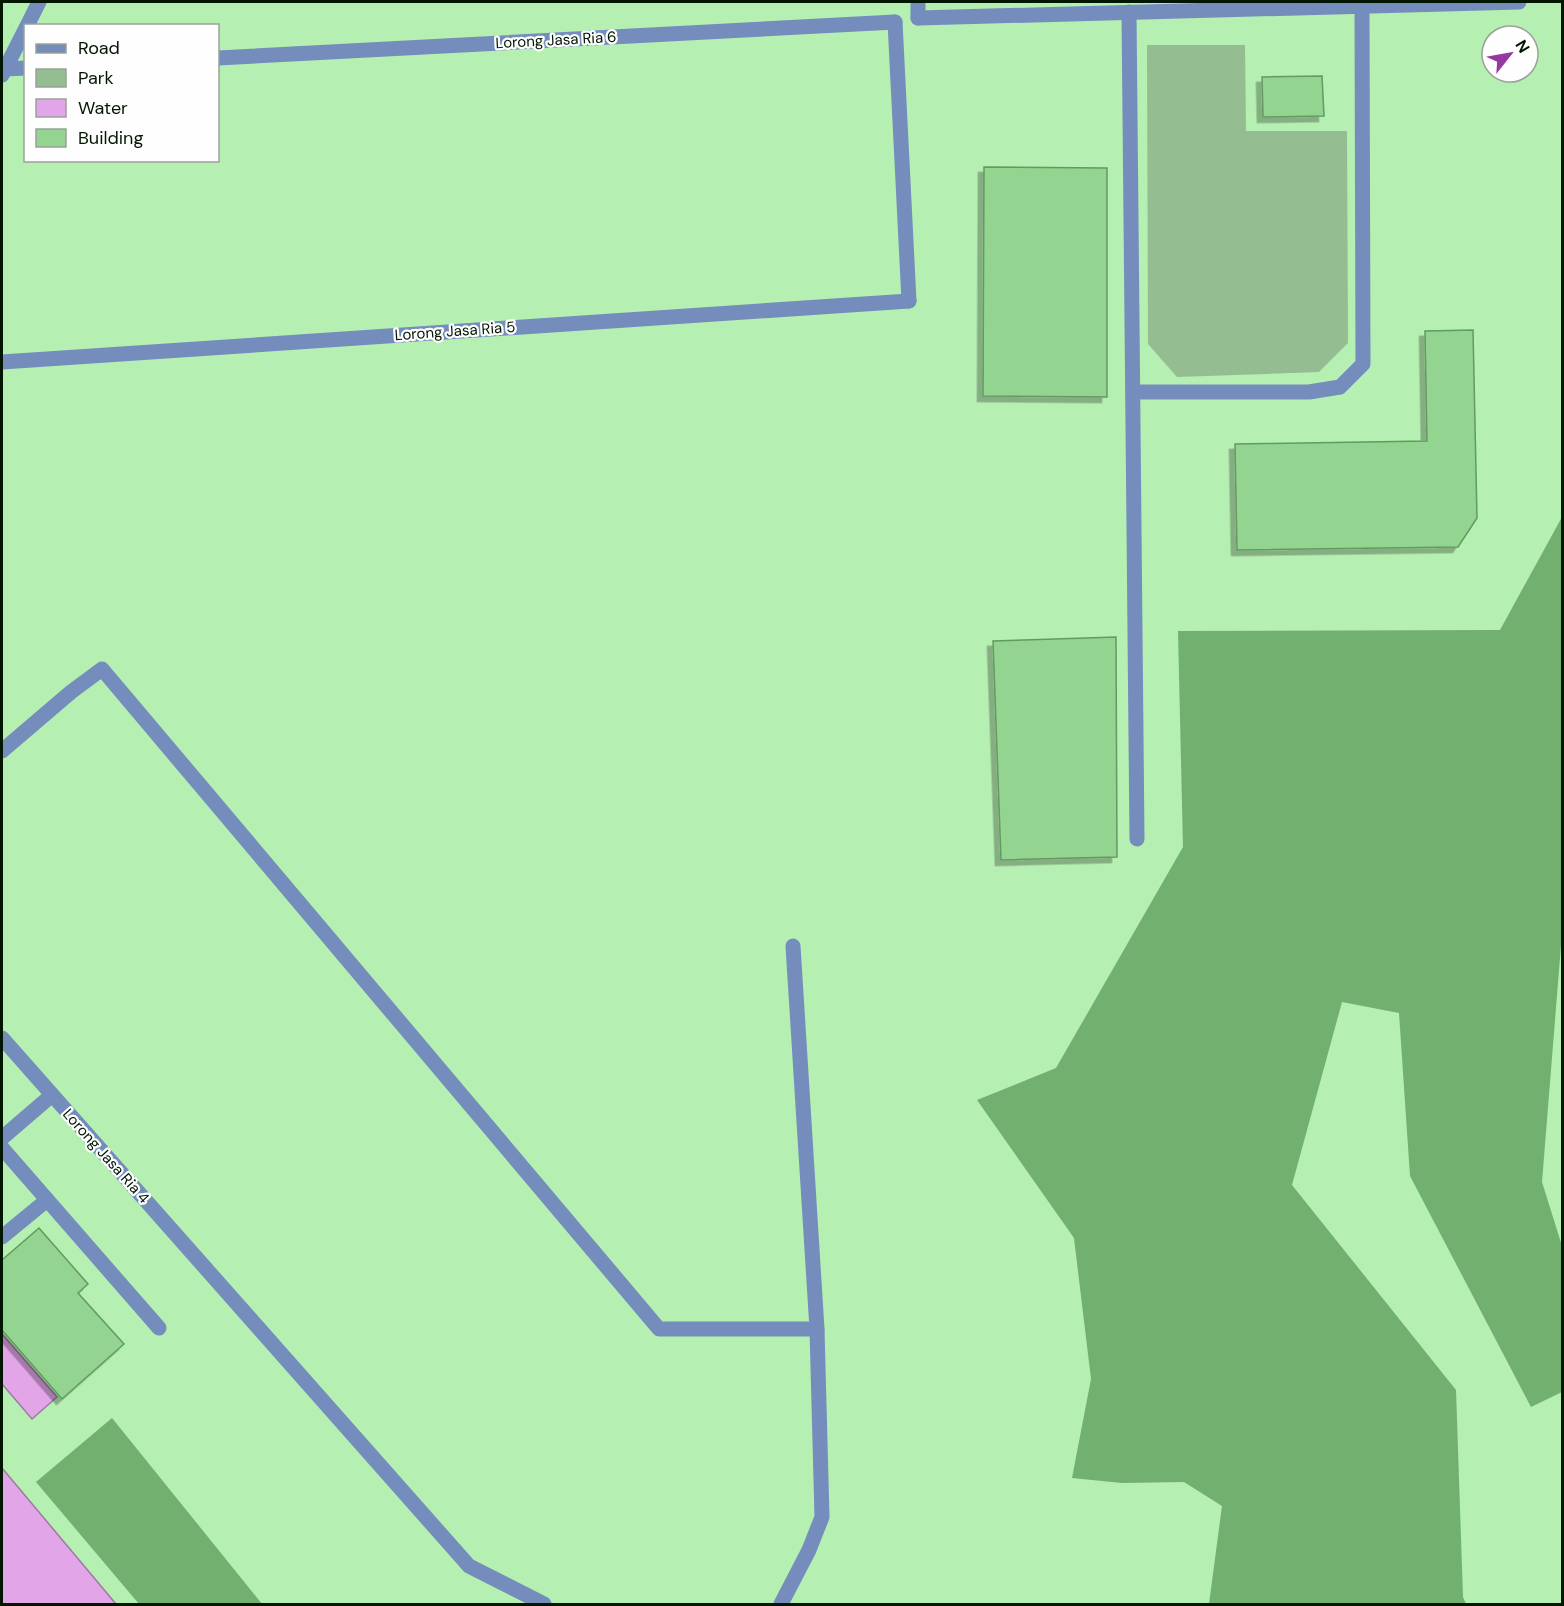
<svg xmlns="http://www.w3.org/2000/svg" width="1564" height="1606" viewBox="0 0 1564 1606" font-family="'DM Sans',sans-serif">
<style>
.green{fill:#94bd91}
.forest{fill:#71b06f}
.water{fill:#e1a5e8;stroke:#9e7aa3;stroke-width:1.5}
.building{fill:#94d491;stroke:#629a60;stroke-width:1.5;filter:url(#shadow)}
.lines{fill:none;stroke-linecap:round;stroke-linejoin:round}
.lane{stroke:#748dbd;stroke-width:15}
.street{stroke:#748dbd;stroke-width:15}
.labels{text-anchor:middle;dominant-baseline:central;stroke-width:4.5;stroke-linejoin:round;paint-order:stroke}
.street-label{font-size:15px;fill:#021602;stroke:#fefefe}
</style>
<defs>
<filter id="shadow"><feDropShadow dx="-5.5" dy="5.5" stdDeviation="0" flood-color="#0004"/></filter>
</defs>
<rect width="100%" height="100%" fill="#b5efb1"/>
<polygon class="green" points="1147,45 1245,45 1246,131 1347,131 1348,343 1319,372 1177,377 1148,344"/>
<g class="forest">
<polygon points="1562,517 1562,933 1542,1182 1562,1246 1562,1392 1531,1407 1410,1176 1399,1013 1342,1002 1292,1185 1456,1390 1463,1597 1466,1604 1209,1604 1222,1506 1184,1482 1122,1483 1072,1478 1091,1379 1074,1238 977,1100 1056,1068 1183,847 1178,631 1500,630"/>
<polygon points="112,1418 262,1604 139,1604 36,1482"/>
</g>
<g class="water">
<polygon points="2,1334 57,1397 32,1419 2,1384"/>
<polygon points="2,1468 116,1604 2,1604"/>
</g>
<g class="building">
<polygon points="1322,76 1324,116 1263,117 1262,77"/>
<polygon points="984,167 1107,168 1107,397 983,396"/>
<polygon points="1473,330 1477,518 1458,547 1237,550 1235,444 1427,441 1425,331"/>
<polygon points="1116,637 1117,857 1001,860 993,641"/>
<polygon points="39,1228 88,1284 78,1293 124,1344 62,1399 2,1330 2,1260"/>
</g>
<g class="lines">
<g class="lane">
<polyline points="918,2 918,18"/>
<polyline points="895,22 909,301"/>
<polyline points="2,1138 52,1095"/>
<polyline points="2,1148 159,1328"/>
<polyline points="2,1237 47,1200"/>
</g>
<g class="street">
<polyline points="1129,12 1137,839"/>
<polyline points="918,18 1519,2"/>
<polyline points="27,26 39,2"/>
<polyline points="218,58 895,22"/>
<polyline points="5,69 26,68"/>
<polyline points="2,75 26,28"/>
<polyline points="2,362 909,301"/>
<polyline points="1133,392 1309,392 1340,387 1363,364 1362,6"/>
<polyline points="2,751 71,692 102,669 659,1329 817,1329"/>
<polyline points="2,1038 469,1566 544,1604"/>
<polyline points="781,1604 809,1550 822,1517 817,1329 793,946"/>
</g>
</g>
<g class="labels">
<g class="street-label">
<text transform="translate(556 40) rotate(-3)">Lorong Jasa Ria 6</text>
<text transform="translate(455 331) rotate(-4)">Lorong Jasa Ria 5</text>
<text transform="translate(106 1156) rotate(48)">Lorong Jasa Ria 4</text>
</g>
</g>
<rect width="1564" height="1606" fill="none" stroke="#021602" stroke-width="6"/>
<rect x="24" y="24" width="195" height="138" fill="#fefefe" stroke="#99a199" stroke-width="1.5"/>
<rect x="36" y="44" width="30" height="9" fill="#748dbd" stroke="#99a199" stroke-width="1.5"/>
<text x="78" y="54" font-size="18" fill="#021602">Road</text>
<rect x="36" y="69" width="30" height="18" fill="#94bd91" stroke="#99a199" stroke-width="1.5"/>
<text x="78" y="84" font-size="18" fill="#021602">Park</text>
<rect x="36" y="99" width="30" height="18" fill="#e1a5e8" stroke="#99a199" stroke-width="1.5"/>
<text x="78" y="114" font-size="18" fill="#021602">Water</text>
<rect x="36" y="129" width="30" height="18" fill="#94d491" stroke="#99a199" stroke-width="1.5"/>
<text x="78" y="144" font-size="18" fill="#021602">Building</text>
<g transform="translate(1510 54) rotate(59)"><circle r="28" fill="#fefefe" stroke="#99a199" stroke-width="1.5"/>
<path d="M0-4.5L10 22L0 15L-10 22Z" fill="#9638a1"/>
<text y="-9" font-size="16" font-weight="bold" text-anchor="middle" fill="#021602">N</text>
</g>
</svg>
